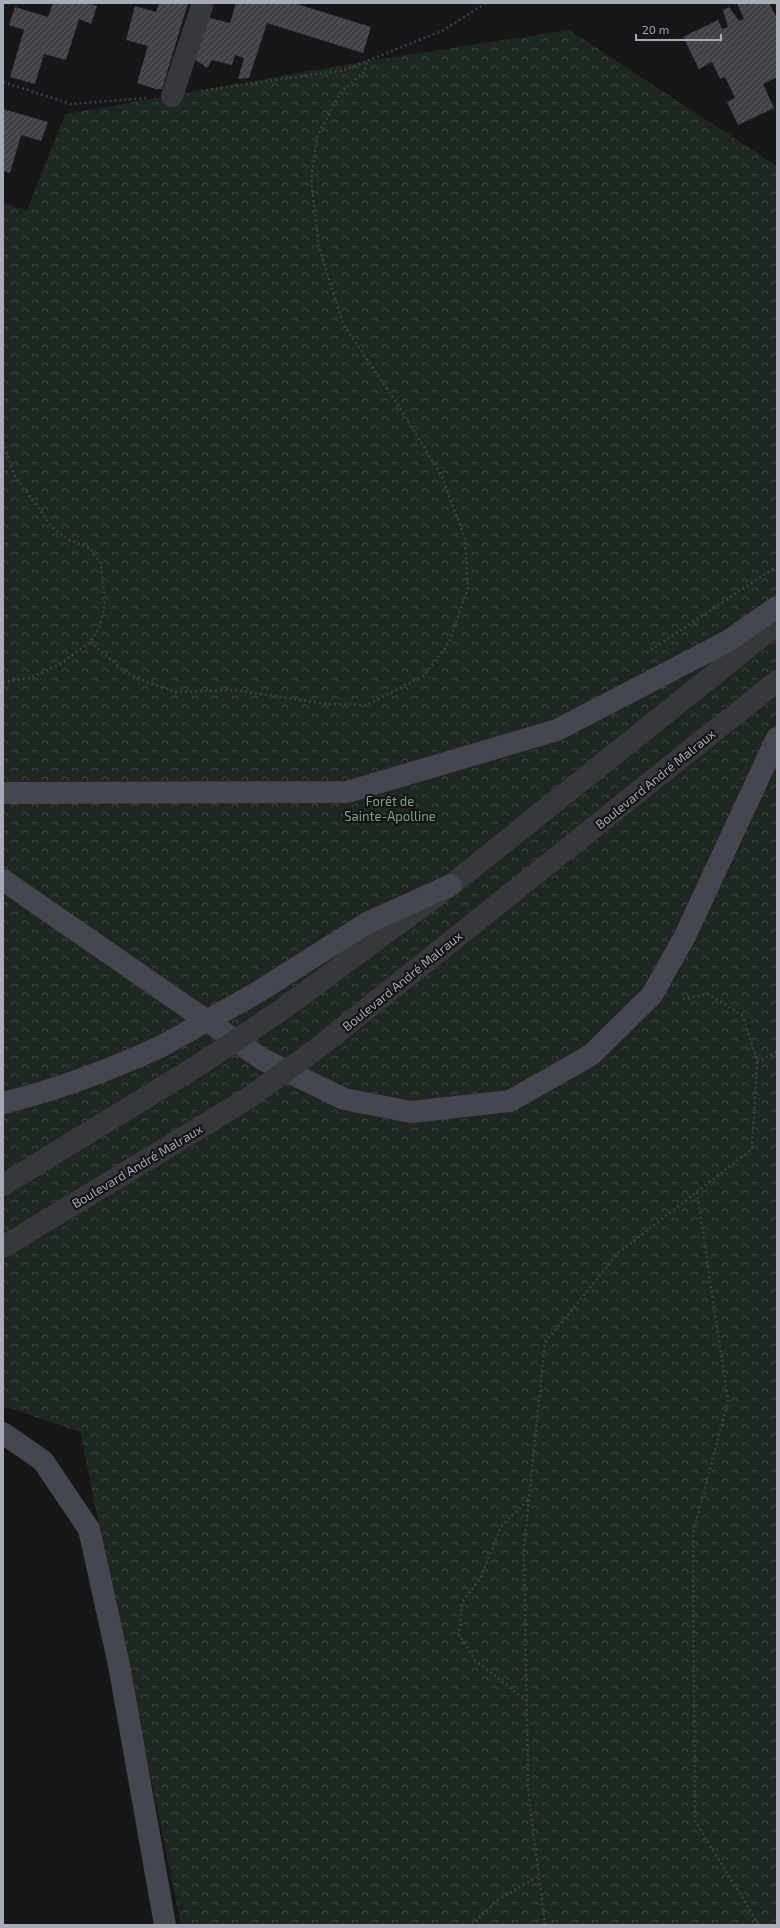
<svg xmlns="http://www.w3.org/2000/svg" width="780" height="1928" viewBox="0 0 780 1928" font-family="'Exo 2',sans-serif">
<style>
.forest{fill:url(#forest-crowns)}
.building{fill:url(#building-hatch)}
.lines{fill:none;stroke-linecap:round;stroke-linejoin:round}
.path{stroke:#3d3f45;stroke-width:2.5;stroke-dasharray:2 3;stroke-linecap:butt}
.minor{stroke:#37383e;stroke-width:22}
.tertiary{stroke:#37383e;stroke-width:22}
.secondary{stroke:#45474e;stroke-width:22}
.tertiary-bridge{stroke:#37383e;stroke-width:22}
.secondary-bridge{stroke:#45474e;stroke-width:22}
.labels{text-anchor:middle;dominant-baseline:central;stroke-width:4;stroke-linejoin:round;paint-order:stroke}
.street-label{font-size:13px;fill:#a8acba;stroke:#121114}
.park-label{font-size:13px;fill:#7da683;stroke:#121114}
</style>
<defs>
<pattern id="forest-crowns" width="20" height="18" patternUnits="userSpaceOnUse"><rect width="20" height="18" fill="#1e2720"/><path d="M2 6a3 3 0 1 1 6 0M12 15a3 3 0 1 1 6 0" fill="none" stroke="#3c443e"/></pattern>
<pattern id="building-hatch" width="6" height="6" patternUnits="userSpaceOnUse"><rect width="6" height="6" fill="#414146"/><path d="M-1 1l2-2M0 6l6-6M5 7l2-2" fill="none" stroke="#5a5a5f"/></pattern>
</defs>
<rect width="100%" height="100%" fill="#171619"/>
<polygon class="forest" points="569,30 777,166 777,1925 181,1925 80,1432 3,1406 3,203 27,210 65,114 367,61"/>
<g class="building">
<polygon points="53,3 86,3 97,6 91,24 79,19 66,60 44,54 35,84 10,77 24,30 9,25 15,7 48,17"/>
<polygon points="159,3 188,3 162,89 156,89 137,83 148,46 126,40 135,6 156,12"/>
<polygon points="236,3 294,3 371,27 363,53 267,23 249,78 238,79 244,58 235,55 232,65 212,60 207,68 193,58 206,17 230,23"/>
<polygon points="737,3 769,3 777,18 777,77 763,84 774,108 738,125 727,102 735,98 725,77 720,79 712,62 699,69 683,37 718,20 722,29 728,27 723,10 729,7 739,21 744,19"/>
<polygon points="3,109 48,122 41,141 21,135 10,173 3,171"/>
</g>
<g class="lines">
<g class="path">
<polyline points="3,82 71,104 147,98"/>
<polyline points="201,91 344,70 442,31 486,3"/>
<polyline points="3,442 14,475 53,528 69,540 90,548 101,564 105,604 99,629 90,642 60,664 30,678 3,682"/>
<polyline points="90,642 125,672 147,682 176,692 234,690 327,704 367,705 423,676 449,643 468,588 465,538 441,475 396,402 343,324 319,247 311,180 317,137 340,93 365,71 367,61"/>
<polyline points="651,650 777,566"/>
<polyline points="757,1062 777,1052"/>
<polyline points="697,1192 728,1401 693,1533 695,1821 759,1925"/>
<polyline points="527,1701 476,1661 459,1635 462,1602 480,1579 501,1527 529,1499"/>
<polyline points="472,1925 496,1901 539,1876"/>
<polyline points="545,1925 528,1789 524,1547 545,1343 618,1253 752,1149 757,1062 743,1016 708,994 684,999 680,997"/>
</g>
<polyline class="minor" points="172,96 203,3"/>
<g class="tertiary">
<polyline points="280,1011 451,885 777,624"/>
<polyline points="319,1047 777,681"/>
<polyline points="3,1185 202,1063"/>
<polyline points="3,1247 247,1099"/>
</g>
<g class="secondary">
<polyline points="3,793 347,792 557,730 728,641 777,607"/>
<polyline points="3,880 262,1059 344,1099 411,1112 510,1101 591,1055 652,995 685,936 777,738"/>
<polyline points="258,992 367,923 451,885"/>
<path d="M3 1103C58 1090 109 1070 160 1047"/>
<polyline points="3,1433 43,1461 89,1529 119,1665 165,1925"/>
</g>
<g class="tertiary-bridge">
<polyline points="202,1063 280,1011"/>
<polyline points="247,1099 319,1047"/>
</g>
<polyline class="secondary-bridge" points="160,1047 258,992"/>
</g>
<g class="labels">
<g class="street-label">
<text transform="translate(655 779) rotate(-39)">Boulevard André Malraux</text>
<text transform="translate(402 981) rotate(-39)">Boulevard André Malraux</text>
<text transform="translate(137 1166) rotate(-31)">Boulevard André Malraux</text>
</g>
<g class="park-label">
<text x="390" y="801">Forêt de<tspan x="390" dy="15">Sainte-Apolline</tspan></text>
</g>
</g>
<rect width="780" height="1928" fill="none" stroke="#a8acba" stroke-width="8"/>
<path d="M636 34v6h85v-6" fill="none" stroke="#a8acba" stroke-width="2"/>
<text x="642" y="34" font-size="12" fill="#a8acba" stroke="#121114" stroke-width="3" paint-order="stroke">20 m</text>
</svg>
